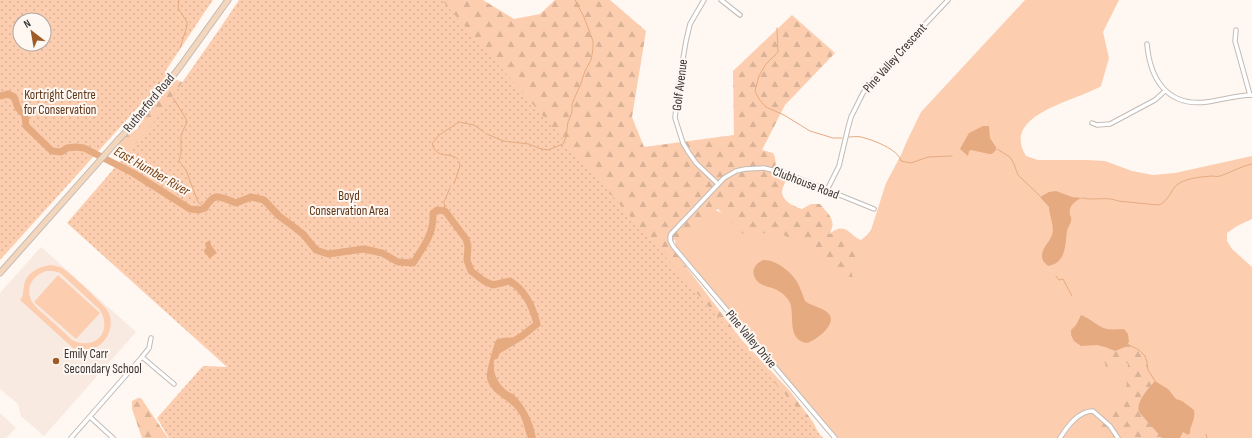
<svg xmlns="http://www.w3.org/2000/svg" width="1252" height="438" viewBox="0 0 1252 438" font-family="'Sofia Sans Condensed',sans-serif">
<style>
.built{fill:#f9eae1}
.grass{fill:#fcceaf;fill-rule:evenodd}
.forest{fill:url(#forest-firs)}
.park{fill:url(#park-dots);fill-rule:evenodd}
.water{fill:#e6aa80}
.lines{fill:none;stroke-linecap:round;stroke-linejoin:round}
.stream{stroke:#e6aa80;stroke-width:1}
.river{stroke:#e6aa80;stroke-width:7}
.minor-casing{stroke:#c2bbb6;stroke-width:5.5}
.secondary-casing{stroke:#c2bbb6;stroke-width:7}
.minor{stroke:#fff;stroke-width:3.5}
.secondary{stroke:#f3d6bc;stroke-width:5}
.poi-dot{fill:#9e5c29;stroke:#fef7f2;stroke-width:1.5}
.labels{text-anchor:middle;dominant-baseline:central;stroke-width:4;stroke-linejoin:round;paint-order:stroke}
.street-label{font-size:13px;fill:#373432;stroke:#fef7f2}
.park-label{font-size:13px;fill:#5d3517;stroke:#fef7f2}
.poi-label{font-size:13px;fill:#373432;stroke:#fef7f2;text-anchor:start}
.water-label{font-size:14px;font-style:italic;fill:#784112;stroke:#fef7f2}
</style>
<defs>
<pattern id="forest-firs" width="22" height="20" patternUnits="userSpaceOnUse"><rect width="22" height="20" fill="#fcceaf"/><path d="M5 1l3.5 6h-7zM16 11l3.5 6h-7z" fill="#d9b297"/></pattern>
<pattern id="park-dots" width="8" height="8" patternUnits="userSpaceOnUse"><rect width="8" height="8" fill="#fcceaf"/><path d="M2 2h.1M6 6h.1" fill="none" stroke="#d9b297" stroke-width="1.8" stroke-linecap="round"/></pattern>
</defs>
<rect width="100%" height="100%" fill="#fef7f2"/>
<g class="built">
<polygon points="41,247 136,332 44,436 21,416 18,404 0,389 0,293"/>
<polygon points="0,413 16,428 6,438 0,438"/>
</g>
<g class="grass">
<path d="M1025 0H1119L1103 32 1109 58 1101 86C1077 101 1000 114 1026 156L1038 160H1087L1105 161 1132 171 1153 175 1175 173 1252 156V219L1237 226 1227 233V241L1232 249 1252 267V438H837L676 254 675 238 707 208 746 220 826 235C831 233 834 230 838 229 848 226 853 238 861 240L867 235 871 230 886 183 901 155 906 143 921 112Z"/>
<path d="M50 265C55 266 61 266 65 270 72 275 106 306 109 313 115 329 105 348 87 350 83 350 79 349 75 348L74 349 20 300C24 295 23 291 24 285 27 272 38 267 50 265ZM46 271H53L60 273 100 310C113 332 95 351 72 340 64 332 55 324 46 316 42 312 36 308 33 303 24 289 32 276 46 271Z"/>
<polygon points="58,275 100,313 76,339 34,302"/>
</g>
<g class="forest">
<path d="M239 0H483L514 19 540 14 555 0H610L646 31 632 117 644 147 734 135 733 71 792 15 835 53 785 105 762 150 773 153 775 157 776 169 785 173 788 176C786 181 782 188 782 192 782 201 795 207 802 209L811 204H820C828 214 838 221 829 234H840L860 254 844 263 850 267 854 282 838 275 830 259 812 247 783 235 773 233 743 234 718 209 669 244 741 339 790 391 813 422 819 434 712 438 243 361 131 171 116 151 117 142 137 129 143 120 146 113 149 92 163 67 167 77 173 82 177 80 184 83Z"/>
<path d="M1127 344 1139 350 1145 356 1147 362 1148 370 1155 381 1140 402 1162 438H1099C1097 424 1100 421 1108 411L1123 410 1126 392 1128 364 1126 362 1106 367 1104 361 1112 351 1121 349Z"/>
<polygon points="138,398 141,398 168,438 142,438 132,409 132,401"/>
</g>
<g class="park">
<path d="M0 0H213L204 13 151 93 0 260ZM20 20H44V44H20Z"/>
<polygon points="240,0 442,0 823,438 169,438 157,418 203,366 227,367 67,223 155,121"/>
</g>
<g class="water">
<polygon points="983,126 989,126 990,138 996,147 996,150 992,154 989,154 971,150 969,151 968,156 960,149 961,147 969,133"/>
<path d="M1056 191 1072 197 1082 198C1076 200 1068 206 1070 214 1070 217 1072 217 1071 220 1071 224 1068 227 1067 231 1065 246 1066 263 1048 266L1043 261C1039 250 1048 245 1052 235 1055 227 1049 215 1049 207L1040 197 1049 192Z"/>
<polygon points="210,240 211,245 217,253 209,259 208,256 205,254 204,250 206,248 205,243"/>
<path d="M763 260C775 259 790 271 796 280 800 286 802 294 805 301 811 306 821 307 827 312 840 322 817 340 807 343 785 340 796 312 789 301 785 294 777 289 769 287 766 286 761 285 758 282 750 273 753 265 763 260Z"/>
<path d="M1081 315C1090 318 1098 327 1107 329 1112 330 1118 329 1124 329L1128 334 1129 342 1125 347 1115 351 1105 347 1097 345 1081 346 1074 341 1071 335V330L1076 325Z"/>
<path d="M522 336C519 339 517 343 513 345 508 347 503 345 499 349 489 362 494 381 506 390 509 393 514 394 516 397 527 409 533 422 536 438H528C524 429 524 420 518 412 512 403 503 399 495 392 492 389 488 383 487 379 486 371 493 348 496 340 504 336 513 339 522 336Z"/>
<path d="M1155 381 1168 389 1176 399 1182 401 1194 410C1196 419 1190 425 1190 433L1188 435 1183 432 1180 438H1162L1139 412C1136 401 1148 389 1155 381Z"/>
</g>
<g class="lines">
<g class="stream">
<polyline points="179,0 178,8 187,22 187,26 180,48"/>
<polyline points="777,28 778,52 766,64 759,76 755,91 759,99 766,107 784,115 810,131 833,138 842,138"/>
<polyline points="173,98 185,117 187,122 181,135 181,153 179,161 186,170 198,202 205,207"/>
<polyline points="487,134 503,141 529,144 538,148 548,150 563,144 566,137 568,122 572,112 572,104 581,83 585,71 591,60 593,49 593,41 584,17 575,0"/>
<path d="M849 137C853 137 857 136 861 137 873 140 898 149 901 161L911 163 928 157 952 156"/>
<polyline points="997,149 1010,157 1014,164 1018,175 1040,196"/>
<path d="M458 159C449 151 437 160 432 144L439 135 459 122 474 125 484 132"/>
<polyline points="454,184 460,166 459,162"/>
<path d="M1082 198C1094 201 1107 196 1118 201L1158 205C1168 203 1171 189 1178 184 1187 178 1201 177 1211 176 1214 176 1217 177 1220 176 1232 172 1239 167 1252 164"/>
<polyline points="445,211 444,202 450,188"/>
<polyline points="1056,276 1059,280 1063,279 1072,296"/>
<polyline points="1127,344 1139,350 1145,356 1147,362 1148,370 1155,381"/>
<polyline points="1206,434 1207,438"/>
</g>
<path class="river" d="M0 96 8 94 14 97 18 108 25 115 26 126 52 151 61 152 67 148 76 147 84 148 133 173 190 209 199 210 205 208C215 191 220 197 236 203L251 197 264 200 279 216 294 227 303 234 316 250 328 254 364 249 382 253 398 262 413 263C424 246 434 234 433 213L437 210 445 211 466 239 468 246 467 260 471 271 484 281 493 285 510 281C526 291 533 307 537 324L522 336 497 351 495 356"/>
<g class="minor-casing">
<g id="minor">
<polyline points="704,0 690,24 686,41 678,88 675,118 683,143 689,153 696,163 718,184"/>
<polyline points="721,0 740,15"/>
<polyline points="1236,30 1235,41 1250,95"/>
<path d="M1147 44C1150 79 1167 107 1207 102 1222 100 1237 95 1252 95"/>
<polyline points="1092,123 1097,125 1110,124 1155,100 1165,91"/>
<polyline points="827,190 839,166 848,128 851,117 863,93 877,75 948,0"/>
<polyline points="142,357 174,384"/>
<polyline points="90,417 113,438"/>
<polyline points="71,438 142,357 149,348 151,338"/>
<path d="M835 438 677 251C673 246 668 241 671 234L724 178 736 171 745 169 764 168 788 174 874 209"/>
<path d="M1060 438C1067 427 1078 411 1093 411L1110 426 1118 438"/>
</g>
</g>
<g class="secondary-casing">
<polyline id="secondary" points="0,273 118,140 147,110 182,64 228,0"/>
</g>
<use href="#minor" class="minor"/>
<use href="#secondary" class="secondary"/>
</g>
<circle class="poi-dot" cx="56" cy="361" r="4"/>
<g class="labels">
<g class="street-label">
<text transform="translate(895 58) rotate(-48)">Pine Valley Crescent</text>
<text transform="translate(680 85) rotate(-83)">Golf Avenue</text>
<text transform="translate(149 103) rotate(-50)">Rutherford Road</text>
<text transform="translate(806 183) rotate(21)">Clubhouse Road</text>
<text transform="translate(751 339) rotate(50)">Pine Valley Drive</text>
</g>
<g class="park-label">
<text x="60" y="95">Kortright Centre<tspan x="60" dy="15">for Conservation</tspan></text>
<text x="349" y="196">Boyd<tspan x="349" dy="15">Conservation Area</tspan></text>
</g>
<g class="poi-label">
<text x="64" y="354">Emily Carr<tspan x="64" dy="15">Secondary School</tspan></text>
</g>
<g class="water-label">
<text transform="translate(152 171) rotate(30)">East Humber River</text>
</g>
</g>
<g transform="translate(32 32) rotate(329)"><circle r="19" fill="#fef7f2" stroke="#aea9a5"/>
<path d="M0-3L7 15L0 10L-7 15Z" fill="#9e5c29"/>
<text y="-6" font-size="11" font-weight="bold" text-anchor="middle" fill="#373432">N</text>
</g>
</svg>
